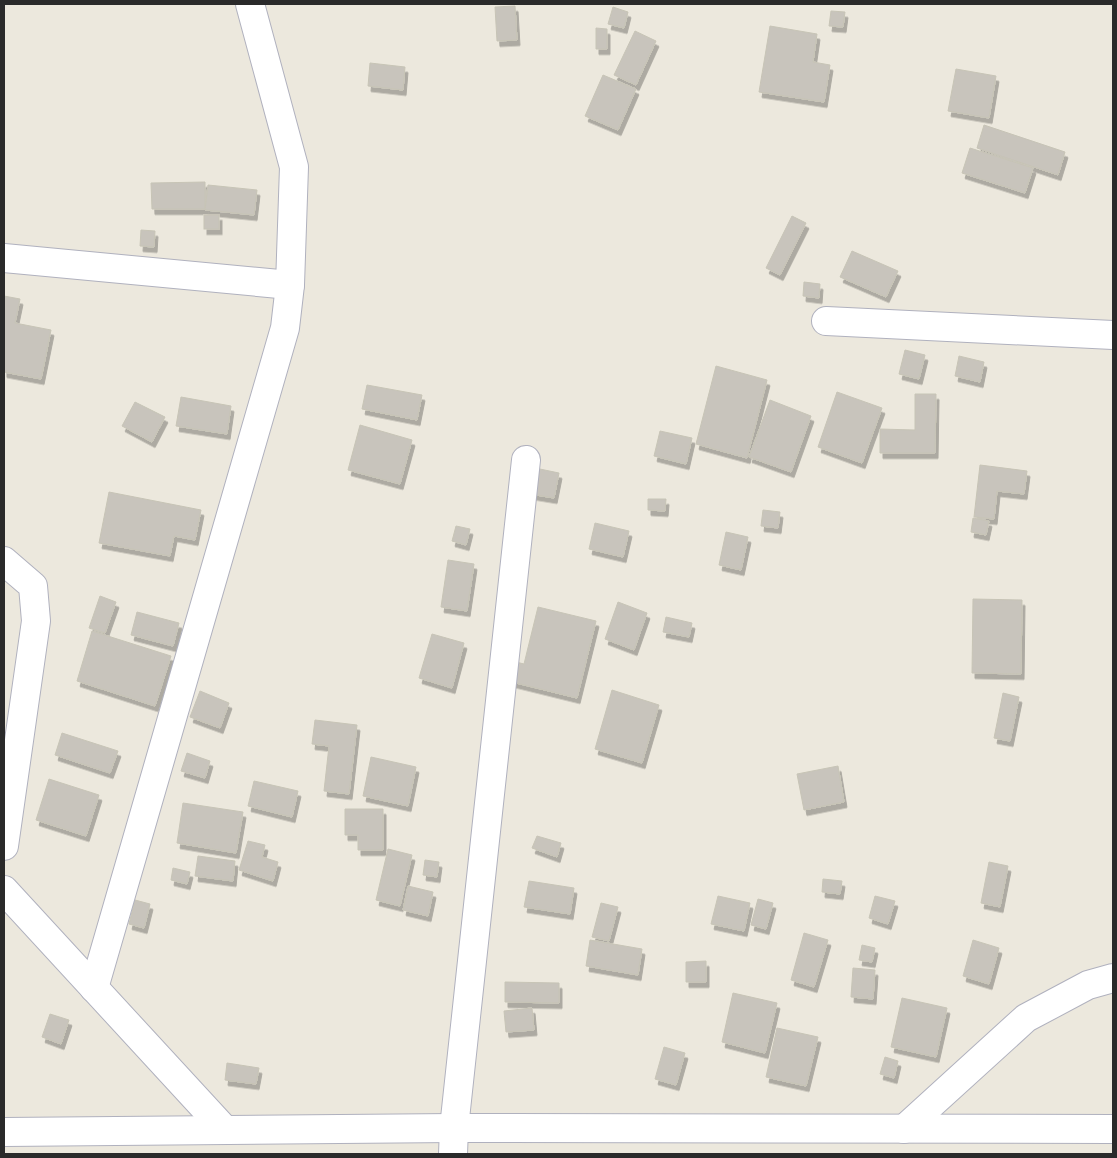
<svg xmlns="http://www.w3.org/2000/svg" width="1117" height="1158" viewBox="0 0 1117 1158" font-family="'Fira Sans Condensed',sans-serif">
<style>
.building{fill:#c8c4bc;stroke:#c7c4b6;filter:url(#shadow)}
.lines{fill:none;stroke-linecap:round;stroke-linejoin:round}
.street-casing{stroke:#b0b1be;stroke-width:30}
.secondary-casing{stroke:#b0b1be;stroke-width:30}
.street{stroke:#fff;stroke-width:28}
.secondary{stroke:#fff;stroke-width:28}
</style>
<defs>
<filter id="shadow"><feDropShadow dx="3" dy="5.5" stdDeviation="0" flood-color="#0004"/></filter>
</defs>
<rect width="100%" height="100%" fill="#ece8dd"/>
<g class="building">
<polygon points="515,6 517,40 497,41 495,7"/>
<polygon points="613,7 628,12 624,28 608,24"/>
<polygon points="831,11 845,12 843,27 829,26"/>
<polygon points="770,26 817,34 813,62 830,65 824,102 759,92"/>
<polygon points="596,28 607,29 607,49 596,49"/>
<polygon points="635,31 656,41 636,85 614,75"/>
<polygon points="370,63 405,67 403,90 368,86"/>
<polygon points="956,69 996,76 989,118 948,111"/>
<polygon points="603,75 636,89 618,130 585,116"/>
<polygon points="984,125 1065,152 1058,175 977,148"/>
<polygon points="970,148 1033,168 1025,193 962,173"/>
<polygon points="205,182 205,209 152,209 151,183"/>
<polygon points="208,185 257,190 254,215 205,210"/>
<rect x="204" y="215" width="15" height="14"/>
<polygon points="792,216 806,223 780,275 766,268"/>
<polygon points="141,230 155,231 154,247 140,246"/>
<polygon points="852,251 898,271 886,297 840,277"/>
<polygon points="804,282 820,284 819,298 803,296"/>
<polygon points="4,296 20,299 15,323 51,330 41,379 4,372"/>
<polygon points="905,350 925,355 919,379 899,374"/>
<polygon points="959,356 984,362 980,382 955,376"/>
<polygon points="716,366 767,380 747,458 696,444"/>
<polygon points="367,385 422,395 417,420 362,409"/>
<polygon points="837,392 882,408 862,463 818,447"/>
<polygon points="915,394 936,394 935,453 880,453 880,429 915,430"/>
<polygon points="181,397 231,406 227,434 176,426"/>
<polygon points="770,400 811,416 791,472 749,457"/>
<polygon points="135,402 165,417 152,442 122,426"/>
<polygon points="360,425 412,440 400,484 348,470"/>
<polygon points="660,431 692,438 686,464 654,456"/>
<polygon points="980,465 1027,471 1024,494 997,491 994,519 974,517"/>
<polygon points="535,468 559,473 554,498 530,494"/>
<polygon points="109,492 201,510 195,540 174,536 170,556 99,543"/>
<polygon points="648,499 666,499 665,511 648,510"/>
<polygon points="763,510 780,512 778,528 761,526"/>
<polygon points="973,518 989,521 986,535 971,532"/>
<polygon points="595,523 629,531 623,557 589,549"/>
<polygon points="456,526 470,529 466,545 452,541"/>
<polygon points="726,532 748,537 741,570 719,565"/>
<polygon points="448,560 474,564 467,611 441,607"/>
<polygon points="100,596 116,602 105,633 89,628"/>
<polygon points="973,599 1022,600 1021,674 972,673"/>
<polygon points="618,602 647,613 634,650 605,639"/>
<polygon points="538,607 596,621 577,698 508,681 512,661 524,664"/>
<polygon points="137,612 179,623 173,646 131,635"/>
<polygon points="666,617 692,623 689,637 663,632"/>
<polygon points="92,631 171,656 155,706 77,681"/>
<polygon points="432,634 464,643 452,688 419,678"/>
<polygon points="612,690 659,705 642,763 595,749"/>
<polygon points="200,691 229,703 220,728 190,717"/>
<polygon points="1003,693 1019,697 1010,741 994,738"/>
<polygon points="315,720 357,725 349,794 324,791 329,746 312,744"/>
<polygon points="62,733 118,751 110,773 55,755"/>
<polygon points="187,753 210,761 205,778 181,771"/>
<polygon points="371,757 416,767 408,806 363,796"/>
<polygon points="838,766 844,802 804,810 797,774"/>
<polygon points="49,779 99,795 86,836 36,820"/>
<polygon points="254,781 298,791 292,817 248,806"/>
<polygon points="183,803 243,812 236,853 177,843"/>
<polygon points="345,809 383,809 383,850 358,850 358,835 345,835"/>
<polygon points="537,836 561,843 557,857 532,848"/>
<polygon points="248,841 265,845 262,857 278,862 273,881 239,870"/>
<polygon points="388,849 412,855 400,906 376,900"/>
<polygon points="198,856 235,861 233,881 195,876"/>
<polygon points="425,860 439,862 437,877 423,875"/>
<polygon points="989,862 1008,866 1000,907 981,903"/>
<polygon points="173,868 190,872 187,884 171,880"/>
<polygon points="823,879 842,881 840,894 822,892"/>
<polygon points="529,881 574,888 570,914 524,907"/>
<polygon points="408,886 433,892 428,916 403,910"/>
<polygon points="718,896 750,903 744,931 711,924"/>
<polygon points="875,896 895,901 888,924 869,918"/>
<polygon points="758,899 773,903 766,929 751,925"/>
<polygon points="135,900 150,904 144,928 129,924"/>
<polygon points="601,903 618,907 609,941 592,937"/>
<polygon points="804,933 828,940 814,987 791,980"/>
<polygon points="590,940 642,949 638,975 586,966"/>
<polygon points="973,940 999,948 989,984 963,976"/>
<polygon points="862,945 875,948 872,962 859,960"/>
<polygon points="706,961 706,982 686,982 686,962"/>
<polygon points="853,968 875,970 873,999 851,997"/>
<polygon points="505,982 559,983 559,1003 505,1002"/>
<polygon points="733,993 777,1003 765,1053 722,1042"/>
<polygon points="902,998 947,1008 936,1057 891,1047"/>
<polygon points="532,1008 534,1030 506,1032 504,1011"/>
<polygon points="50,1014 69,1020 61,1044 42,1037"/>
<polygon points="777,1028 818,1037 806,1086 766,1077"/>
<polygon points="664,1047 685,1053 676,1085 655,1079"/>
<polygon points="885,1057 898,1061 894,1078 880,1074"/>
<polygon points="227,1063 259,1068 256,1084 225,1080"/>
</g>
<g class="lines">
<g class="street-casing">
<g id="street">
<polyline points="4,258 290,285"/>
<polyline points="826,321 1113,335"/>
<polyline points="4,561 33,586 36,621 4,846"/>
<polyline points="4,890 225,1130"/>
<polyline points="94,988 285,328 290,285 294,167 250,4"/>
<polyline points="904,1129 1026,1018 1088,985 1113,978"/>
<polyline points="453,1154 454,1128 526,460"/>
</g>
</g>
<g class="secondary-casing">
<polyline id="secondary" points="4,1132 454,1128 1113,1129"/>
</g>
<use href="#street" class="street"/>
<use href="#secondary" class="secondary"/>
</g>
<rect width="1117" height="1158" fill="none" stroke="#2a2a2a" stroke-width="10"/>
</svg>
